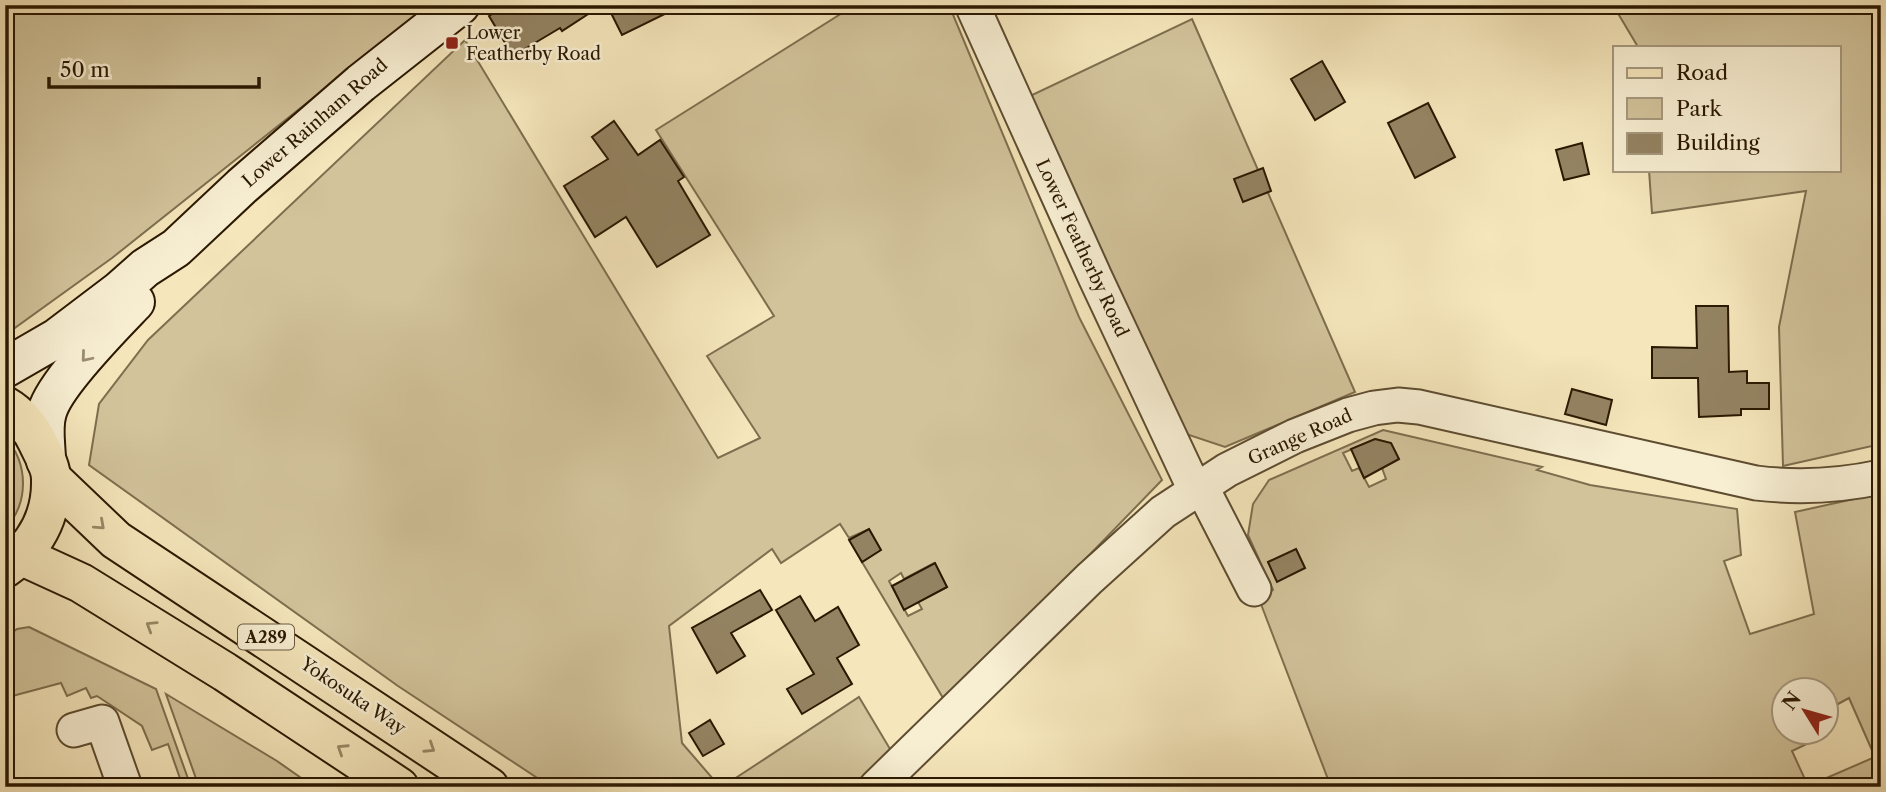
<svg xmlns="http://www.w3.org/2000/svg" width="1886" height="792" viewBox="0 0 1886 792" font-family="'Libre Caslon Text',serif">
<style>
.green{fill:#d2c39b;stroke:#7e6e4e;stroke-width:2;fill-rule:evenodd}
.building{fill:#948362;stroke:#2a1801;stroke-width:2}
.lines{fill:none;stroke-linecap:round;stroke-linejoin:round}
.street-casing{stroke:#5d4c30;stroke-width:37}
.secondary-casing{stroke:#2a1801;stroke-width:42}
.primary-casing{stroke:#2a1801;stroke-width:42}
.street{stroke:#f8efd3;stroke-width:33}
.secondary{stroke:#f8efd3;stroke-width:38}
.primary{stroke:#f5e6bb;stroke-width:38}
.oneway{stroke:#9b8e74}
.oneway2{stroke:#9a8967}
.poi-dot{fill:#8f2418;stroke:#f8efd3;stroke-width:2.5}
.labels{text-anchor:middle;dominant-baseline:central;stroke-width:5;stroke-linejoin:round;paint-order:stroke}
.shield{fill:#f8efd3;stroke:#685840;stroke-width:2}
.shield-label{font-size:16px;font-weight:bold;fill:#2a1801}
.poi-label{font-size:18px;fill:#2a1801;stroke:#f8efd3;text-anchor:start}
.street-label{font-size:18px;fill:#2a1801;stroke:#f8efd3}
</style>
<rect width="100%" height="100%" fill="#f5e6bb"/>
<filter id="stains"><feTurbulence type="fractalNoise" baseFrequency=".00286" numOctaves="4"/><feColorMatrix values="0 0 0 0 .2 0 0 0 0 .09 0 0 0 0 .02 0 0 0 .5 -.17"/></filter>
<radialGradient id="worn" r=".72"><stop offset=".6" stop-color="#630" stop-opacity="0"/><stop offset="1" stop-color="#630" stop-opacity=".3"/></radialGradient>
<g class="green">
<polygon points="5,5 430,5 112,258 5,335"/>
<path d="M855 5H949L1079 317 1162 480 946 703 862 562 880 550 869 529 849 538 840 524 781 563 772 549 669 626 682 743 720 787H551L398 686 89 465 99 404 148 340 465 40 718 458 760 438 707 356 774 316 656 130ZM934 563 947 587 918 602 922 609 908 616 889 581 901 573 904 579Z"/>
<polygon points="1613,5 1881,5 1881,444 1783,466 1779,327 1806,191 1652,213 1649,170 1839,170 1839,47 1638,47"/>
<polygon points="1192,19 1355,392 1225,447 1186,434 1030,96"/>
<path d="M1383 430 1542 467 1537 470 1590 485 1737 509 1741 555 1724 561 1750 634 1814 614 1795 512 1881 493V787H1331L1259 599 1273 590 1248 535 1253 504 1269 480ZM1375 439 1391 443 1399 459 1382 468 1386 479 1369 487 1359 468 1352 471 1343 453ZM1296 549 1305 568 1277 581 1268 562ZM1784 690H1826L1827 710 1849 698 1875 757 1808 786 1792 751 1817 739 1814 732H1784Z"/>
<path d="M5 438C29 461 29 506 5 528Z"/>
<polygon points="29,627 156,689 191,787 183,787 168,744 152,750 142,726 97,696 91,698 86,688 67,696 61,683 5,698 5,638 17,629"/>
<polygon points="166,694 277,761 314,787 199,787"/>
<polygon points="859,697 893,754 856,787 722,787"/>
</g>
<g class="building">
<polygon points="507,5 602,5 562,31 560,28 513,56 489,16"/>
<polygon points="607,5 683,5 622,35"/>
<polygon points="1322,61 1345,102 1315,120 1291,79"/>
<polygon points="1428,103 1455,157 1415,178 1388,123"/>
<polygon points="614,121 638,155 660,140 684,177 678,181 710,235 657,267 626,217 595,237 564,186 608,159 592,137"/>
<polygon points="1582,143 1589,174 1564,180 1556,150"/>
<polygon points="1263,168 1271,191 1243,202 1234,179"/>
<polygon points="1696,306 1728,306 1729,372 1747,371 1747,383 1769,383 1769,409 1741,409 1741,415 1699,417 1698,378 1652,378 1652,347 1697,348"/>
<polygon points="1572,389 1612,400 1606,425 1565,414"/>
<polygon points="1375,439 1391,443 1399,459 1364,478 1351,449"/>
<polygon points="869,529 881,550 862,562 849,540"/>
<polygon points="1296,549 1305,568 1277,582 1268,562"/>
<polygon points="935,563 947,587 904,610 892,586"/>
<polygon points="760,590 772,610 731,633 745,656 717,673 692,628"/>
<polygon points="800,596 815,621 838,607 859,645 837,658 852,684 802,714 787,689 814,674 776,610"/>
<polygon points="710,720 724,744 703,756 689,733"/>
</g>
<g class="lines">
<g class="street-casing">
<g id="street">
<polyline points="972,5 1095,277 1195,490"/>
<polyline points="1201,486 1254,589"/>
<polyline points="74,730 102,722 125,787"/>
<path d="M876 787 1089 579 1163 512 1227 470 1295 436 1348 415 1374 408 1398 405 1419 407 1756 483C1798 488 1839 486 1881 477"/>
</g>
</g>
<g class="secondary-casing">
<g id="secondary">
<polyline points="5,368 57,338 119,291 145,268 176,248 242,186 361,83 460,5"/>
<path d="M46 461C46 446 42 427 47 412 55 383 112 326 135 302"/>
</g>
</g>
<g class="primary-casing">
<g id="primary">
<path d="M5 406C19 414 32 429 38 443 43 454 51 466 51 479 52 516 35 547 5 568"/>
<polyline points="51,478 116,540 489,787"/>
<polyline points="22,556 81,583 225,672 399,787"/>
</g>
</g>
<use href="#street" class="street"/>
<use href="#secondary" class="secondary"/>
<use href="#primary" class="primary"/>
</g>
<defs><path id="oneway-chevron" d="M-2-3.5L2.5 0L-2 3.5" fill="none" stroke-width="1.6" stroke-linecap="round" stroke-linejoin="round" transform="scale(1.75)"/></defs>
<use class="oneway" href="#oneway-chevron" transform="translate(86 357) rotate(130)"/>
<g class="oneway2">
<use href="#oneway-chevron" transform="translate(100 525) rotate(42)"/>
<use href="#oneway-chevron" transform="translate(151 626) rotate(-148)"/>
<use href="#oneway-chevron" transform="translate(430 748) rotate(33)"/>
<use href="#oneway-chevron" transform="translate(342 749) rotate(-147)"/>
</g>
<rect class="poi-dot" x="445" y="36" width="14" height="14" rx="3.5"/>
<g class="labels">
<rect class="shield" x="238" y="624.5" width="56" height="25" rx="5"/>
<g class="shield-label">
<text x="266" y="637">A289</text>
</g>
<g class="poi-label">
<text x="466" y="33">Lower<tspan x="466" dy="21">Featherby Road</tspan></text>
</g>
<g class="street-label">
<text transform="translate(315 123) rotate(-41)">Lower Rainham Road</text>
<text transform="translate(1082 248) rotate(65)">Lower Featherby Road</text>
<text transform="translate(1300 437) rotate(-24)">Grange Road</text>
<text transform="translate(353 696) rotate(34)">Yokosuka Way</text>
</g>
</g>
<rect width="1886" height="792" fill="none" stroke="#f5e6bb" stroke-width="28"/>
<rect x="7" y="7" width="1872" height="778" fill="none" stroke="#2a1801" stroke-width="3.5"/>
<rect x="14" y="14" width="1858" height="764" fill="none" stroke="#2a1801" stroke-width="2"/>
<rect x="1613" y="46" width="228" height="126" fill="#f8efd3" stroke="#a6997f" stroke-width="2"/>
<rect x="1627" y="68" width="35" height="10" fill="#f5e6bb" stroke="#a6997f" stroke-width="2"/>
<text x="1676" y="80" font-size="21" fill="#2a1801">Road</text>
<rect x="1627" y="98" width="35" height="21" fill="#d2c39b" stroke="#a6997f" stroke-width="2"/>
<text x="1676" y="116" font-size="21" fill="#2a1801">Park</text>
<rect x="1627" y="133" width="35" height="21" fill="#948362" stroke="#a6997f" stroke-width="2"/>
<text x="1676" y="150" font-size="21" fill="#2a1801">Building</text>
<g transform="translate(1805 711) rotate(307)"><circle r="33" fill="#f8efd3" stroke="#a6997f" stroke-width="2"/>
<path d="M0-5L12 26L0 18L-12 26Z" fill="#8f2418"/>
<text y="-10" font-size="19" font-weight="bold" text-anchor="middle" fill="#2a1801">N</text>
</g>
<path d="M49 77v10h210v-10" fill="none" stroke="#2a1801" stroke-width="3.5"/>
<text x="60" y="77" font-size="21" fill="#2a1801" stroke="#f8efd3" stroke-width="5" paint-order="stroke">50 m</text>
<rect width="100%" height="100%" filter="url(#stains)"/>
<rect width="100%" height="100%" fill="url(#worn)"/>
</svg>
